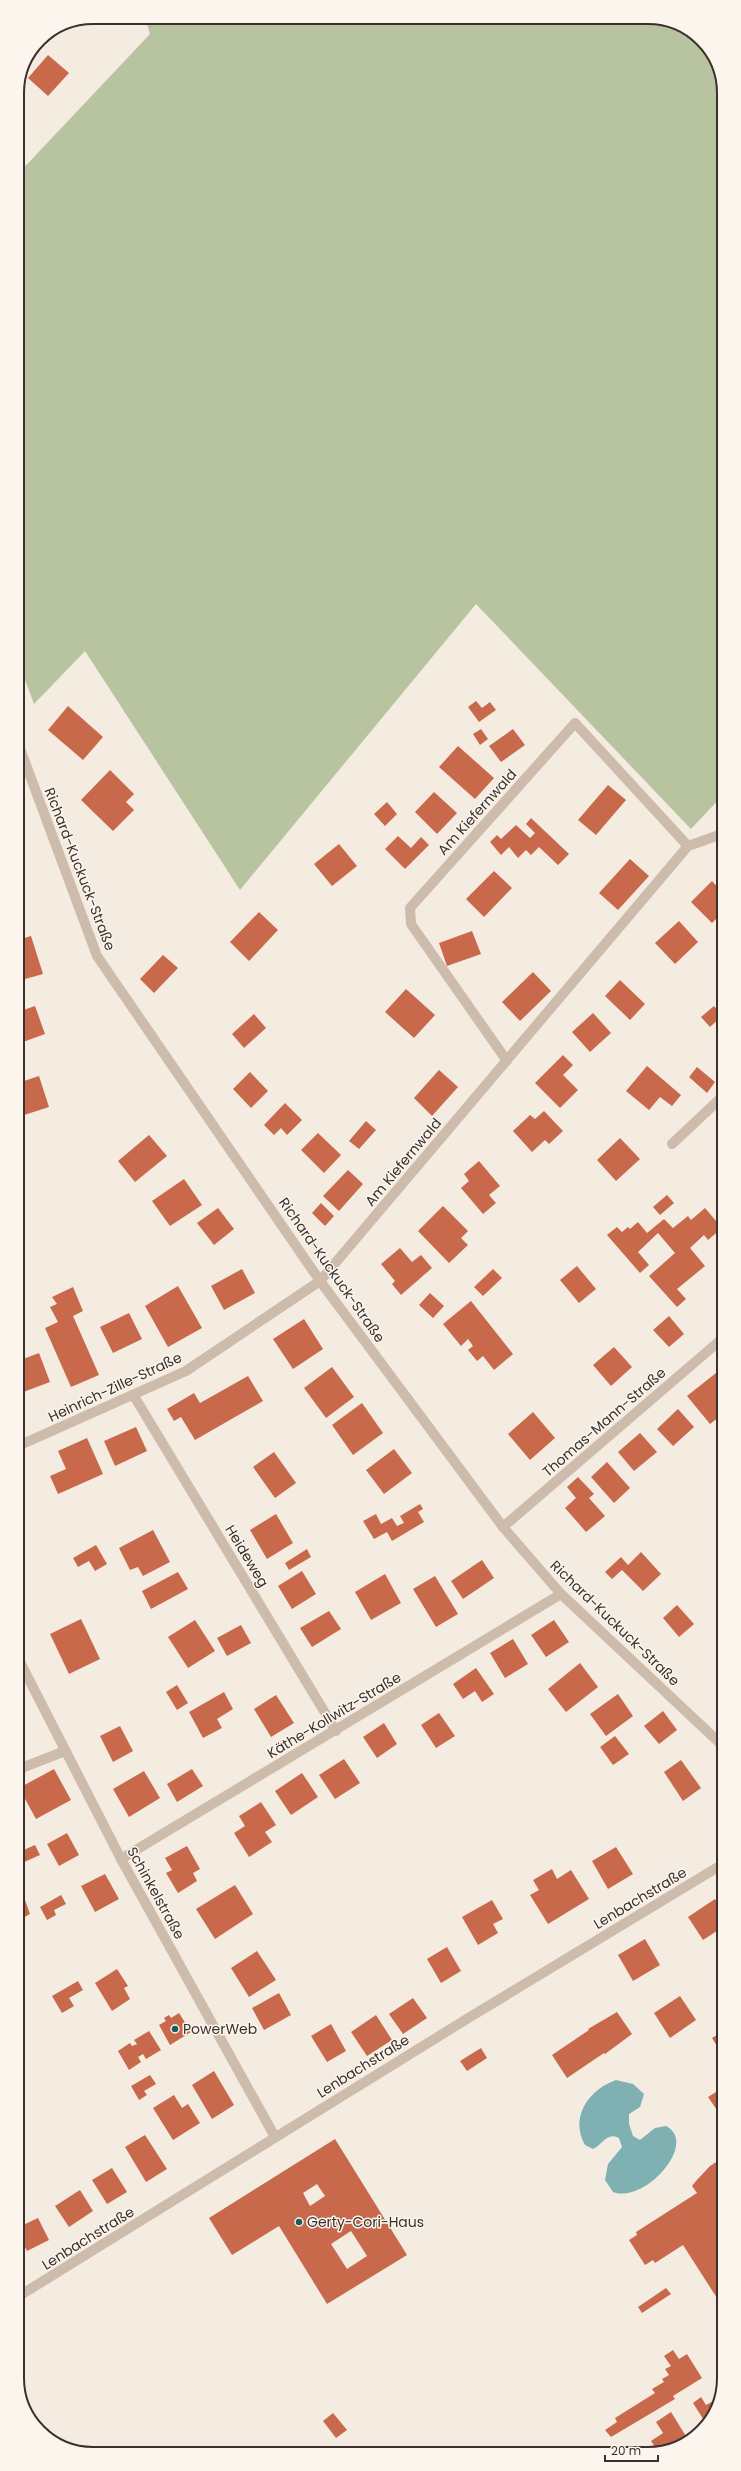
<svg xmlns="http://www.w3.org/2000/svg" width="741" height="2471" viewBox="0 0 741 2471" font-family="Poppins,sans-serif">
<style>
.green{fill:#b8c4a0}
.water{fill:#7fb0b2}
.building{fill:#c8694b;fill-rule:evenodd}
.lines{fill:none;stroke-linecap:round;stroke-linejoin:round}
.minor{stroke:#cdbbac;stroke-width:10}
.poi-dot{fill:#1f5a5e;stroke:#fbf5ee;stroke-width:1.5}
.labels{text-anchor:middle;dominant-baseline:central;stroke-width:3;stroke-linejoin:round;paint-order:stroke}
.street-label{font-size:14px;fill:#3b302b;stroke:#fbf5ee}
.poi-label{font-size:14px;fill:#3b302b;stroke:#fbf5ee;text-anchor:start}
.rim{fill:none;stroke:#3b302b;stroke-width:2}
</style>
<rect width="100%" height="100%" fill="#f4ebe1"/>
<polygon class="green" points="145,17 653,17 698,36 721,74 722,796 691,829 476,604 240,890 85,651 34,704 18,661 17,175 150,34"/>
<path class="water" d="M616 2080 633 2084 644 2094 640 2107 629 2114V2124L633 2136 640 2140 655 2128 666 2126C699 2143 645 2204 613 2192L605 2180 608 2164 622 2147 619 2138C606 2132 604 2144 593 2149L585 2145C569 2116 590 2089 616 2080Z"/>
<g class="building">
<polygon points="48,55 69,73 48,96 28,78"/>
<polygon points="476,701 482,708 490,702 496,710 479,722 468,707"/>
<polygon points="68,706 103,737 83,760 48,730"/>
<polygon points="481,729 488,739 480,745 473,734"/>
<polygon points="513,729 525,745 501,762 489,746"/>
<polygon points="458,746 494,778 475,799 439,767"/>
<polygon points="110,770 134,794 126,802 134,810 113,831 81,800"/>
<polygon points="608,785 626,800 596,835 578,820"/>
<polygon points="434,792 457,813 437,834 415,812"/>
<polygon points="387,802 397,814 385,826 374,814"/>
<polygon points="531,818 569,854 558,865 539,847 531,855 526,850 518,858 509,847 501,855 490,842 497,835 501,839 516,825 530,838 535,833 526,824"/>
<polygon points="398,836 411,848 421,837 429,845 405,869 385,849"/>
<polygon points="339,844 357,866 332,886 314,864"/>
<polygon points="630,859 649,876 618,910 599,893"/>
<polygon points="494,871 512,888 484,917 466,899"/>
<polygon points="712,881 722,892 722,913 712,923 691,902"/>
<polygon points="259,912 278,930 249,961 230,942"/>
<polygon points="679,921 698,942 675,964 655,943"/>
<polygon points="472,931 481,954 447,966 439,943"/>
<polygon points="31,936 43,974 18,981 18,940"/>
<polygon points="163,955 178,968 154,993 140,979"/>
<polygon points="533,972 551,991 520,1021 502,1002"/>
<polygon points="620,980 645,1004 630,1020 605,996"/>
<polygon points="406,989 435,1015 414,1038 385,1012"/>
<polygon points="35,1006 45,1034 23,1042 18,1029 18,1012"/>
<polygon points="714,1006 722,1016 710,1027 701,1017"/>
<polygon points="593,1013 611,1033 590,1052 572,1032"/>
<polygon points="254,1014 266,1028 244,1048 232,1034"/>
<polygon points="563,1055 573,1065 563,1075 578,1090 560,1108 535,1083"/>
<polygon points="723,1056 723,1066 718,1061"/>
<polygon points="647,1066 681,1095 672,1106 660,1097 649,1110 626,1091"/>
<polygon points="697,1067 715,1082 707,1093 689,1077"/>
<polygon points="439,1070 458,1087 432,1116 414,1098"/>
<polygon points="250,1072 268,1091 251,1108 233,1089"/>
<polygon points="39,1076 49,1107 18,1117 18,1083"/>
<polygon points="285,1103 302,1120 287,1135 281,1128 274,1135 264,1125"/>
<polygon points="544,1111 563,1131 549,1144 545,1140 532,1152 513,1131 530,1115 535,1119"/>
<polygon points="366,1121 376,1130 359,1149 349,1141"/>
<polygon points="318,1133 341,1155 324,1173 301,1150"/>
<polygon points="149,1135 167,1156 135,1182 118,1161"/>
<polygon points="620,1138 640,1159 616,1181 597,1160"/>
<polygon points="479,1161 500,1186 489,1195 496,1203 483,1214 461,1188 469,1181 464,1174"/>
<polygon points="348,1170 363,1184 339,1211 323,1196"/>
<polygon points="184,1179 202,1205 170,1226 152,1201"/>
<polygon points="667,1195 674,1203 660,1215 653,1207"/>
<polygon points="321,1203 334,1216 325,1226 312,1213"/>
<polygon points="443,1206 468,1231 461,1238 468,1245 449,1263 418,1231"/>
<polygon points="218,1208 234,1229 214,1245 197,1223"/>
<polygon points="705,1208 722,1228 708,1240 704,1235 690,1248 705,1266 677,1289 686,1299 677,1307 649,1276 675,1253 658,1233 638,1252 649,1265 640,1273 607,1235 617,1227 622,1232 628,1227 630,1229 638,1222 647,1233 664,1219 673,1228 688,1216 691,1220"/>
<polygon points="400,1248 412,1262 421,1255 432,1268 401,1295 392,1284 395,1281 381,1264"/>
<polygon points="577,1266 596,1289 579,1303 560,1280"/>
<polygon points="242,1269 255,1293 224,1310 211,1286"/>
<polygon points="493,1269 502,1278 483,1296 474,1287"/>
<polygon points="178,1286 202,1328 168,1347 145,1306"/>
<polygon points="73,1287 83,1311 73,1316 99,1375 71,1387 45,1328 58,1322 50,1307 57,1304 52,1297"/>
<polygon points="430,1293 444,1306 433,1318 419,1305"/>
<polygon points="471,1301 513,1354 494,1370 483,1356 477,1361 468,1350 473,1346 468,1339 461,1346 443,1324"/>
<polygon points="129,1313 142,1339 113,1353 100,1327"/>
<polygon points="669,1316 684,1334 669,1347 653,1330"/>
<polygon points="304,1319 323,1349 293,1369 273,1339"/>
<polygon points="614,1347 632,1367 611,1386 593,1365"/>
<polygon points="39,1353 50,1382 18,1394 18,1361"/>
<polygon points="332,1367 354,1397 326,1418 304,1388"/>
<polygon points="716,1373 723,1382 723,1414 710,1424 687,1396"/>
<polygon points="248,1376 263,1401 195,1440 181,1417 174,1421 167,1409 194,1393 200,1403"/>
<polygon points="362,1403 383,1433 353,1455 332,1425"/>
<polygon points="678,1409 694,1427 673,1446 657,1429"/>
<polygon points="533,1412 555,1438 530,1460 508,1434"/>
<polygon points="136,1427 147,1451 115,1466 104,1441"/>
<polygon points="640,1433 657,1452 634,1471 618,1452"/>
<polygon points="87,1438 103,1474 58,1494 50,1476 66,1469 58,1451"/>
<polygon points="394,1449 412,1473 384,1494 366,1470"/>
<polygon points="274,1452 296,1483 275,1498 253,1467"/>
<polygon points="607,1462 630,1488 614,1503 591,1477"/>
<polygon points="578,1477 594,1494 589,1498 605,1516 586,1532 565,1508 576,1498 567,1487"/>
<polygon points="420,1504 423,1509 418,1512 424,1522 392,1541 387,1532 374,1539 363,1521 376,1514 381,1524 392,1518 397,1526 404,1523 400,1516"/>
<polygon points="276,1514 293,1543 267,1559 250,1530"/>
<polygon points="153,1530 170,1562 143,1576 138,1567 130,1570 119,1548"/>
<polygon points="96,1545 107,1564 95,1571 89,1561 78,1567 73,1558"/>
<polygon points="307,1549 311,1557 289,1570 285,1563"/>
<polygon points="641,1552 661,1574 643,1591 622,1570 612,1579 605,1572 621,1557 628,1565"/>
<polygon points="482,1560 494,1578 463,1599 451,1581"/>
<polygon points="302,1571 316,1594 292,1609 278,1586"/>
<polygon points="178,1572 188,1589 151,1609 142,1591"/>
<polygon points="385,1574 401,1603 371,1620 355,1592"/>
<polygon points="435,1576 458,1614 436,1627 413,1589"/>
<polygon points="677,1605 694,1624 679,1637 663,1618"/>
<polygon points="329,1611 341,1629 312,1647 300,1628"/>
<polygon points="81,1619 100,1659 69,1674 50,1634"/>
<polygon points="195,1620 215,1651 188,1668 168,1637"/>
<polygon points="554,1620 569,1642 546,1657 531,1635"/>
<polygon points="241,1625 251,1643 227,1656 217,1638"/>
<polygon points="513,1639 528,1664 505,1678 490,1653"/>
<polygon points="580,1663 598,1687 566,1712 548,1689"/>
<polygon points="476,1668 494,1694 482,1702 475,1691 463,1699 453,1684"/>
<polygon points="177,1685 188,1703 177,1710 166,1692"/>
<polygon points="224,1692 233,1709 217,1719 222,1728 203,1738 189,1712"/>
<polygon points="618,1694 633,1716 606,1736 590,1714"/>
<polygon points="276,1695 294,1723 271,1737 254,1709"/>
<polygon points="663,1711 677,1730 659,1744 644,1726"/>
<polygon points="439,1713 455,1736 436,1748 421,1725"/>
<polygon points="384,1723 397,1744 377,1758 363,1737"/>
<polygon points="120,1726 133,1751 113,1762 100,1736"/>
<polygon points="615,1736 629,1754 613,1765 600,1747"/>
<polygon points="344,1759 360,1783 335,1799 319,1775"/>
<polygon points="681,1760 701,1788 683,1801 664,1772"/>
<polygon points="54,1769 71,1800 36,1819 19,1788"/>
<polygon points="192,1769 203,1786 177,1802 167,1784"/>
<polygon points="144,1771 160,1798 129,1817 113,1789"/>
<polygon points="302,1773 318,1797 291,1815 275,1791"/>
<polygon points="261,1802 276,1825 265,1832 272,1842 249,1857 234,1833 245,1826 239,1816"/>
<polygon points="67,1833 79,1855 59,1866 47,1844"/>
<polygon points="35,1845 40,1855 22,1863 19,1852"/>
<polygon points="187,1846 200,1869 193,1873 197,1881 178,1893 166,1873 172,1870 165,1858"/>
<polygon points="616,1847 633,1874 608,1889 592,1861"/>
<polygon points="552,1869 557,1879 571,1870 589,1899 548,1924 530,1895 539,1890 533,1880"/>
<polygon points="105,1874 119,1899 95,1912 81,1886"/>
<polygon points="235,1885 253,1914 215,1939 196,1909"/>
<polygon points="19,1889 21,1889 30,1914 19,1920"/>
<polygon points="61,1895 66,1904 54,1910 56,1915 47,1920 40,1907"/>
<polygon points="715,1899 723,1912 723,1927 703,1940 688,1917"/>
<polygon points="492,1900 503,1919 493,1924 498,1933 478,1945 462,1917"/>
<polygon points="645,1939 660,1965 633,1981 618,1955"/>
<polygon points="447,1947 461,1971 441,1983 427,1959"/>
<polygon points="257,1951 276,1980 249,1997 231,1968"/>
<polygon points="117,1969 128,1986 124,1988 130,1999 112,2011 95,1983"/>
<polygon points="78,1981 83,1990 69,1998 74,2006 62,2013 52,1996"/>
<polygon points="279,1993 291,2015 264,2030 252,2008"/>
<polygon points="680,1996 696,2020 670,2038 654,2013"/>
<polygon points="413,1998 427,2018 403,2034 389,2014"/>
<polygon points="617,2012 632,2034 605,2054 604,2053 567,2078 552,2055 589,2030 588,2029"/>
<polygon points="179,2013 191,2032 170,2045 159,2025 166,2021 164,2018 169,2015 171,2018"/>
<polygon points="376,2015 392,2040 367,2056 351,2032"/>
<polygon points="331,2024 346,2051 327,2062 311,2036"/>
<polygon points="149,2031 161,2050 146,2059 143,2054 138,2057 141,2062 129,2070 118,2051 130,2043 132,2046 137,2044 134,2040"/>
<polygon points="724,2031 724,2057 712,2038"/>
<polygon points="481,2048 487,2058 467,2071 460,2061"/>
<polygon points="214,2071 234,2105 212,2119 192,2085"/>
<polygon points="150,2075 156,2084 144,2091 147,2095 139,2100 131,2086"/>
<polygon points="724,2087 724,2110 719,2113 708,2097"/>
<polygon points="174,2095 182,2108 188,2104 200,2123 173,2140 153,2108"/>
<polygon points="145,2135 167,2169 146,2182 125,2147"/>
<path d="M335 2139 407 2255 327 2304 279 2226 232 2255 209 2218ZM317 2184 325 2196 310 2206 303 2193ZM351 2231 367 2256 347 2269 331 2244Z"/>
<polygon points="724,2157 724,2219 719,2222 724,2230 720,2234 724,2240 724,2309 683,2245 655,2263 653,2260 645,2265 629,2240 637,2235 636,2232 697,2193 692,2186 696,2181 710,2166"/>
<polygon points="112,2168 127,2192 107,2204 92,2180"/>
<polygon points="80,2190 93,2211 69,2227 55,2206"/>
<polygon points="38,2218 49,2240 27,2251 19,2235 19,2227"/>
<polygon points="666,2288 671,2294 642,2313 638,2307"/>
<polygon points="673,2350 679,2359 687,2354 702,2378 673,2396 675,2399 611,2437 605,2430 617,2422 615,2418 655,2393 652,2389 664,2382 662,2379 669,2375 665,2369 671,2366 664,2356"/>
<polygon points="701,2397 706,2405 717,2399 707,2425 693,2403"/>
<polygon points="671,2412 687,2438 667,2451 658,2451 651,2441 663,2433 656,2422"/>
<polygon points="333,2413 347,2430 336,2438 323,2421"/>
</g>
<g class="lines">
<g class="minor">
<polyline points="18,743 97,956 320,1281 503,1527 561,1594 723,1746"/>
<polyline points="507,1061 411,924 410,908 575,723 688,846"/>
<polyline points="672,1144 723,1096"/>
<polyline points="134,1396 336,1731"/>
<polyline points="18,1446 186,1371 320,1281 688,846 722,834"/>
<polyline points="503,1527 723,1338"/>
<polyline points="19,1660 121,1859 275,2137"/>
<polyline points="19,1769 65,1751"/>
<polyline points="121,1859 561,1594"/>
<polyline points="19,2296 470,2017 723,1864"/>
</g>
</g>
<g class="poi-dot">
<circle cx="175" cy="2029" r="4"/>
<circle cx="299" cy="2222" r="4"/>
</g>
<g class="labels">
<g class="street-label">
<text transform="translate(477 812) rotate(-48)">Am Kiefernwald</text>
<text transform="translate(80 869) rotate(69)">Richard-Kuckuck-Straße</text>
<text transform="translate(403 1162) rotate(-50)">Am Kiefernwald</text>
<text transform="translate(332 1270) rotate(55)">Richard-Kuckuck-Straße</text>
<text transform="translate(115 1387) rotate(-25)">Heinrich-Zille-Straße</text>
<text transform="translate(604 1422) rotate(-41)">Thomas-Mann-Straße</text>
<text transform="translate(247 1556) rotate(59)">Heideweg</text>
<text transform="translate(615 1623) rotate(44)">Richard-Kuckuck-Straße</text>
<text transform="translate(334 1715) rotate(-31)">Käthe-Kollwitz-Straße</text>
<text transform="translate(156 1893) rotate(61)">Schinkelstraße</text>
<text transform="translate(640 1898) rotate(-31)">Lenbachstraße</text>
<text transform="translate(363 2066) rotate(-32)">Lenbachstraße</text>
<text transform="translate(88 2238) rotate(-32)">Lenbachstraße</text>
</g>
<g class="poi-label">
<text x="183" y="2029">PowerWeb</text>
<text x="307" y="2222">Gerty-Cori-Haus</text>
</g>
</g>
<path d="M0 0H741V2471H0ZM93 24H648A69 69 0 0 1 717 93V2378A69 69 0 0 1 648 2447H93A69 69 0 0 1 24 2378V93A69 69 0 0 1 93 24Z" fill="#fbf5ee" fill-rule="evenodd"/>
<path class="rim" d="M93 24H648A69 69 0 0 1 717 93V2378A69 69 0 0 1 648 2447H93A69 69 0 0 1 24 2378V93A69 69 0 0 1 93 24Z"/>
<path d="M605 2455v6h53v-6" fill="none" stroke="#3b302b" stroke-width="2"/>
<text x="611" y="2455" font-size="12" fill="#3b302b" stroke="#fbf5ee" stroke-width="3" paint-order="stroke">20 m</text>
</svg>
